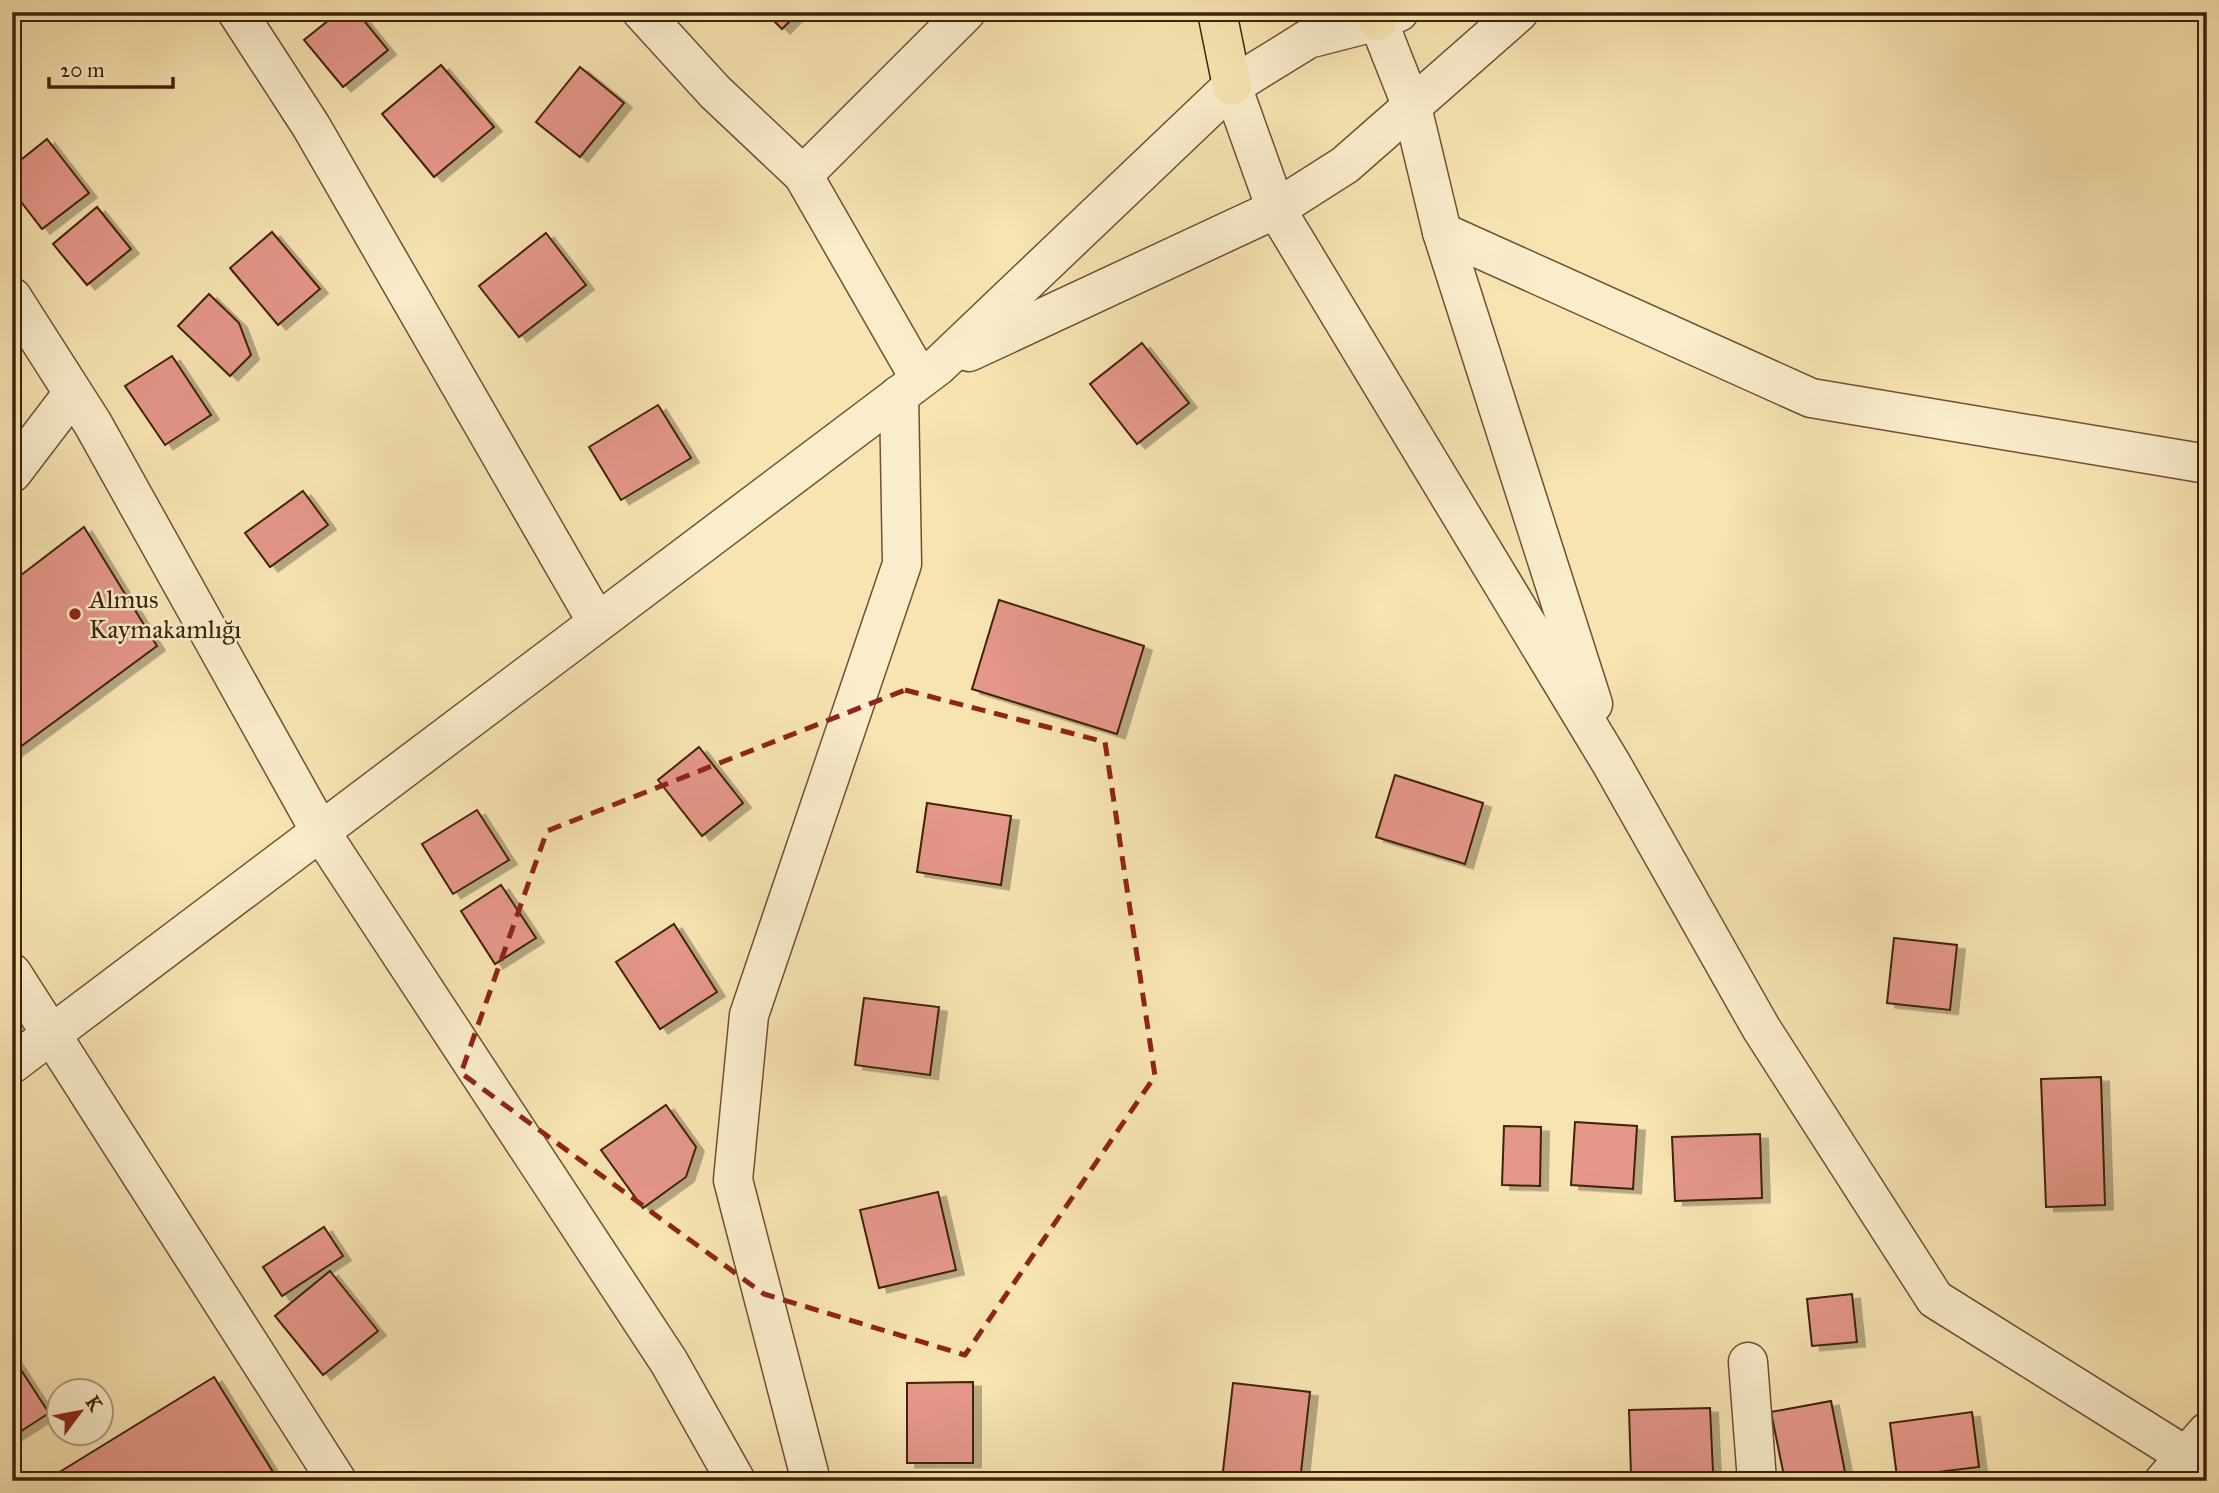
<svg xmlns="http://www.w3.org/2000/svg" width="2219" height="1493" viewBox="0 0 2219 1493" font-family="'IM FELL Great Primer',serif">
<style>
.building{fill:#e5978a;stroke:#3f2207;stroke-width:2;filter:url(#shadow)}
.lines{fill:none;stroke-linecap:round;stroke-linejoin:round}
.minor-casing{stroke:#6d5232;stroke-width:41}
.major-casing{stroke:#3f2207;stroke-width:41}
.minor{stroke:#faedcc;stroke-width:38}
.major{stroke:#f7e4b1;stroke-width:38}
.marked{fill:none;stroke:#8f2418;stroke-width:5;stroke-dasharray:14 9;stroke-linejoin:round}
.poi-dot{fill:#8f2418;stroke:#faedcc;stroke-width:2.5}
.labels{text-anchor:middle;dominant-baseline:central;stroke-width:5;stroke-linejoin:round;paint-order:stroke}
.poi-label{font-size:26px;fill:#3f2207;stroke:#faedcc;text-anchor:start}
</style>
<defs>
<filter id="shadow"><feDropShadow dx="8" dy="4.5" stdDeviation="0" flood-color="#0004"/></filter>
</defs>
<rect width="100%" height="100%" fill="#f7e4b1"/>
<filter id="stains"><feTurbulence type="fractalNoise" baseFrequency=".00286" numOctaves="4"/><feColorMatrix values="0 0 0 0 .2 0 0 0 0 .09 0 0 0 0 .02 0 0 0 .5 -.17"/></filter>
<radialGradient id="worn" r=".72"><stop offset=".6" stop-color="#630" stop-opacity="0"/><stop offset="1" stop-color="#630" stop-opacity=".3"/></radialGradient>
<g class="building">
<polygon points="339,12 357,12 388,50 343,87 304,40"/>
<polygon points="765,12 799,12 782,29"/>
<polygon points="441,65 494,127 434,177 382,114"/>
<polygon points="580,67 624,103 580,157 536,122"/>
<polygon points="47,139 89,193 42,229 12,190 12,167"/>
<polygon points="97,207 131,249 87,285 53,244"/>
<polygon points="272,232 320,289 278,325 230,268"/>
<polygon points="546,233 586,285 519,337 479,286"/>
<polygon points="209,294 239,323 251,355 230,376 178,326"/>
<polygon points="1142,343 1189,403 1137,444 1090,384"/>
<polygon points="172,356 211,415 165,445 125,386"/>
<polygon points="658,405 691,458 621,500 589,447"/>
<polygon points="303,491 328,525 270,567 245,533"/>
<polygon points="84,527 157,646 12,753 12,582"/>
<polygon points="999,600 1144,646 1117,734 972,689"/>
<polygon points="699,747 743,803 702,836 658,780"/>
<polygon points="1395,775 1483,803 1465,864 1376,837"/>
<polygon points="927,803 1011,816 1001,885 917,872"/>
<polygon points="477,810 509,860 453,894 422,844"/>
<polygon points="501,885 536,938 495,964 461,911"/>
<polygon points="674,924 717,992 660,1029 616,962"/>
<polygon points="1894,938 1957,945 1950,1010 1887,1003"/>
<polygon points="864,998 939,1007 930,1075 855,1065"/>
<polygon points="2101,1077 2105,1205 2046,1207 2041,1079"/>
<polygon points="666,1105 696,1147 686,1177 643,1208 601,1150"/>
<polygon points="1575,1122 1637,1126 1633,1189 1571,1185"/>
<polygon points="1504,1126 1541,1127 1540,1186 1502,1185"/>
<polygon points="1760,1134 1762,1198 1675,1201 1672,1137"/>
<polygon points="938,1192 956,1270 879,1288 860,1210"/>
<polygon points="324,1227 343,1256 282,1296 263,1267"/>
<polygon points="330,1271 378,1331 323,1375 275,1316"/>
<polygon points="1852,1294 1857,1342 1812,1346 1807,1299"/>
<polygon points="12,1356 49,1413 12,1437"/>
<polygon points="214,1377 273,1472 258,1481 45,1481"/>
<polygon points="973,1382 973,1463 907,1463 907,1383"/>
<polygon points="1233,1383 1310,1392 1300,1481 1241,1481 1223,1471"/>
<polygon points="1831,1401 1845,1472 1785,1481 1771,1412"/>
<polygon points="1710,1408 1713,1472 1631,1475 1629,1410"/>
<polygon points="1972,1412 1979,1467 1897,1477 1890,1423"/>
</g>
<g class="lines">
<g class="minor-casing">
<g id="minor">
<polyline points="237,12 311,126 597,622"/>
<polyline points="642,12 715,92 803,175 966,12"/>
<polyline points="1378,21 1412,107 1442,232 1593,704"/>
<polyline points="1232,86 1276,209 1611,763 1761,1028 1935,1299 2186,1456 2207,1477"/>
<polyline points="803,175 920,379"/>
<polyline points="1442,232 1811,398 2207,464"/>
<polyline points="12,297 93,424 320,831 669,1362 736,1481"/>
<polyline points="969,352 1276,209 1345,165 1519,12"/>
<polyline points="12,473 73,393"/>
<polyline points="12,973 337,1481"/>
<polyline points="12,1064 938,366 1232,86 1308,39 1378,21 1399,12"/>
<polyline points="1748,1362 1757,1481"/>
<polyline points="811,1481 733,1180 749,1015 902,564 899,395"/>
<polyline points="2164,1481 2207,1432"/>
</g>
</g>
<g class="major-casing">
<g id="major">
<polyline points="1217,12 1232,86"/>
<polyline points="1374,12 1378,21"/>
</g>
</g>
<use href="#minor" class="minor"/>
<use href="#major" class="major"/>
</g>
<path class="marked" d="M905 690 1105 742 1155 1076 965 1355 764 1294 461 1073 547 831Z"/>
<circle class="poi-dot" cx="75" cy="614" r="7"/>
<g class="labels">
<g class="poi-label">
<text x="89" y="599">Almus<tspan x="89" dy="30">Kaymakamlığı</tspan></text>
</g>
</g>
<rect width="2219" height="1493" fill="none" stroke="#f7e4b1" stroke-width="42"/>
<rect x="14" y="14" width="2191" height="1465" fill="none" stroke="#3f2207" stroke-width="3.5"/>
<rect x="21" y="21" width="2177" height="1451" fill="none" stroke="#3f2207" stroke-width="2"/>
<g transform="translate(80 1412) rotate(58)"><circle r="33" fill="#faedcc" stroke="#af9c7d" stroke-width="2"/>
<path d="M0-5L12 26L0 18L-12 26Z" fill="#8f2418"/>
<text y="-10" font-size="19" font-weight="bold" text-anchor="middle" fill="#3f2207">K</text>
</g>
<path d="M49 77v10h124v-10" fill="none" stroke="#3f2207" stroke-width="3.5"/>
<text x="60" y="77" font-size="21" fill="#3f2207" stroke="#faedcc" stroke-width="5" paint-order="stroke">20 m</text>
<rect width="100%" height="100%" filter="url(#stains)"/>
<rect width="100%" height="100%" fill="url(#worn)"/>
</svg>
